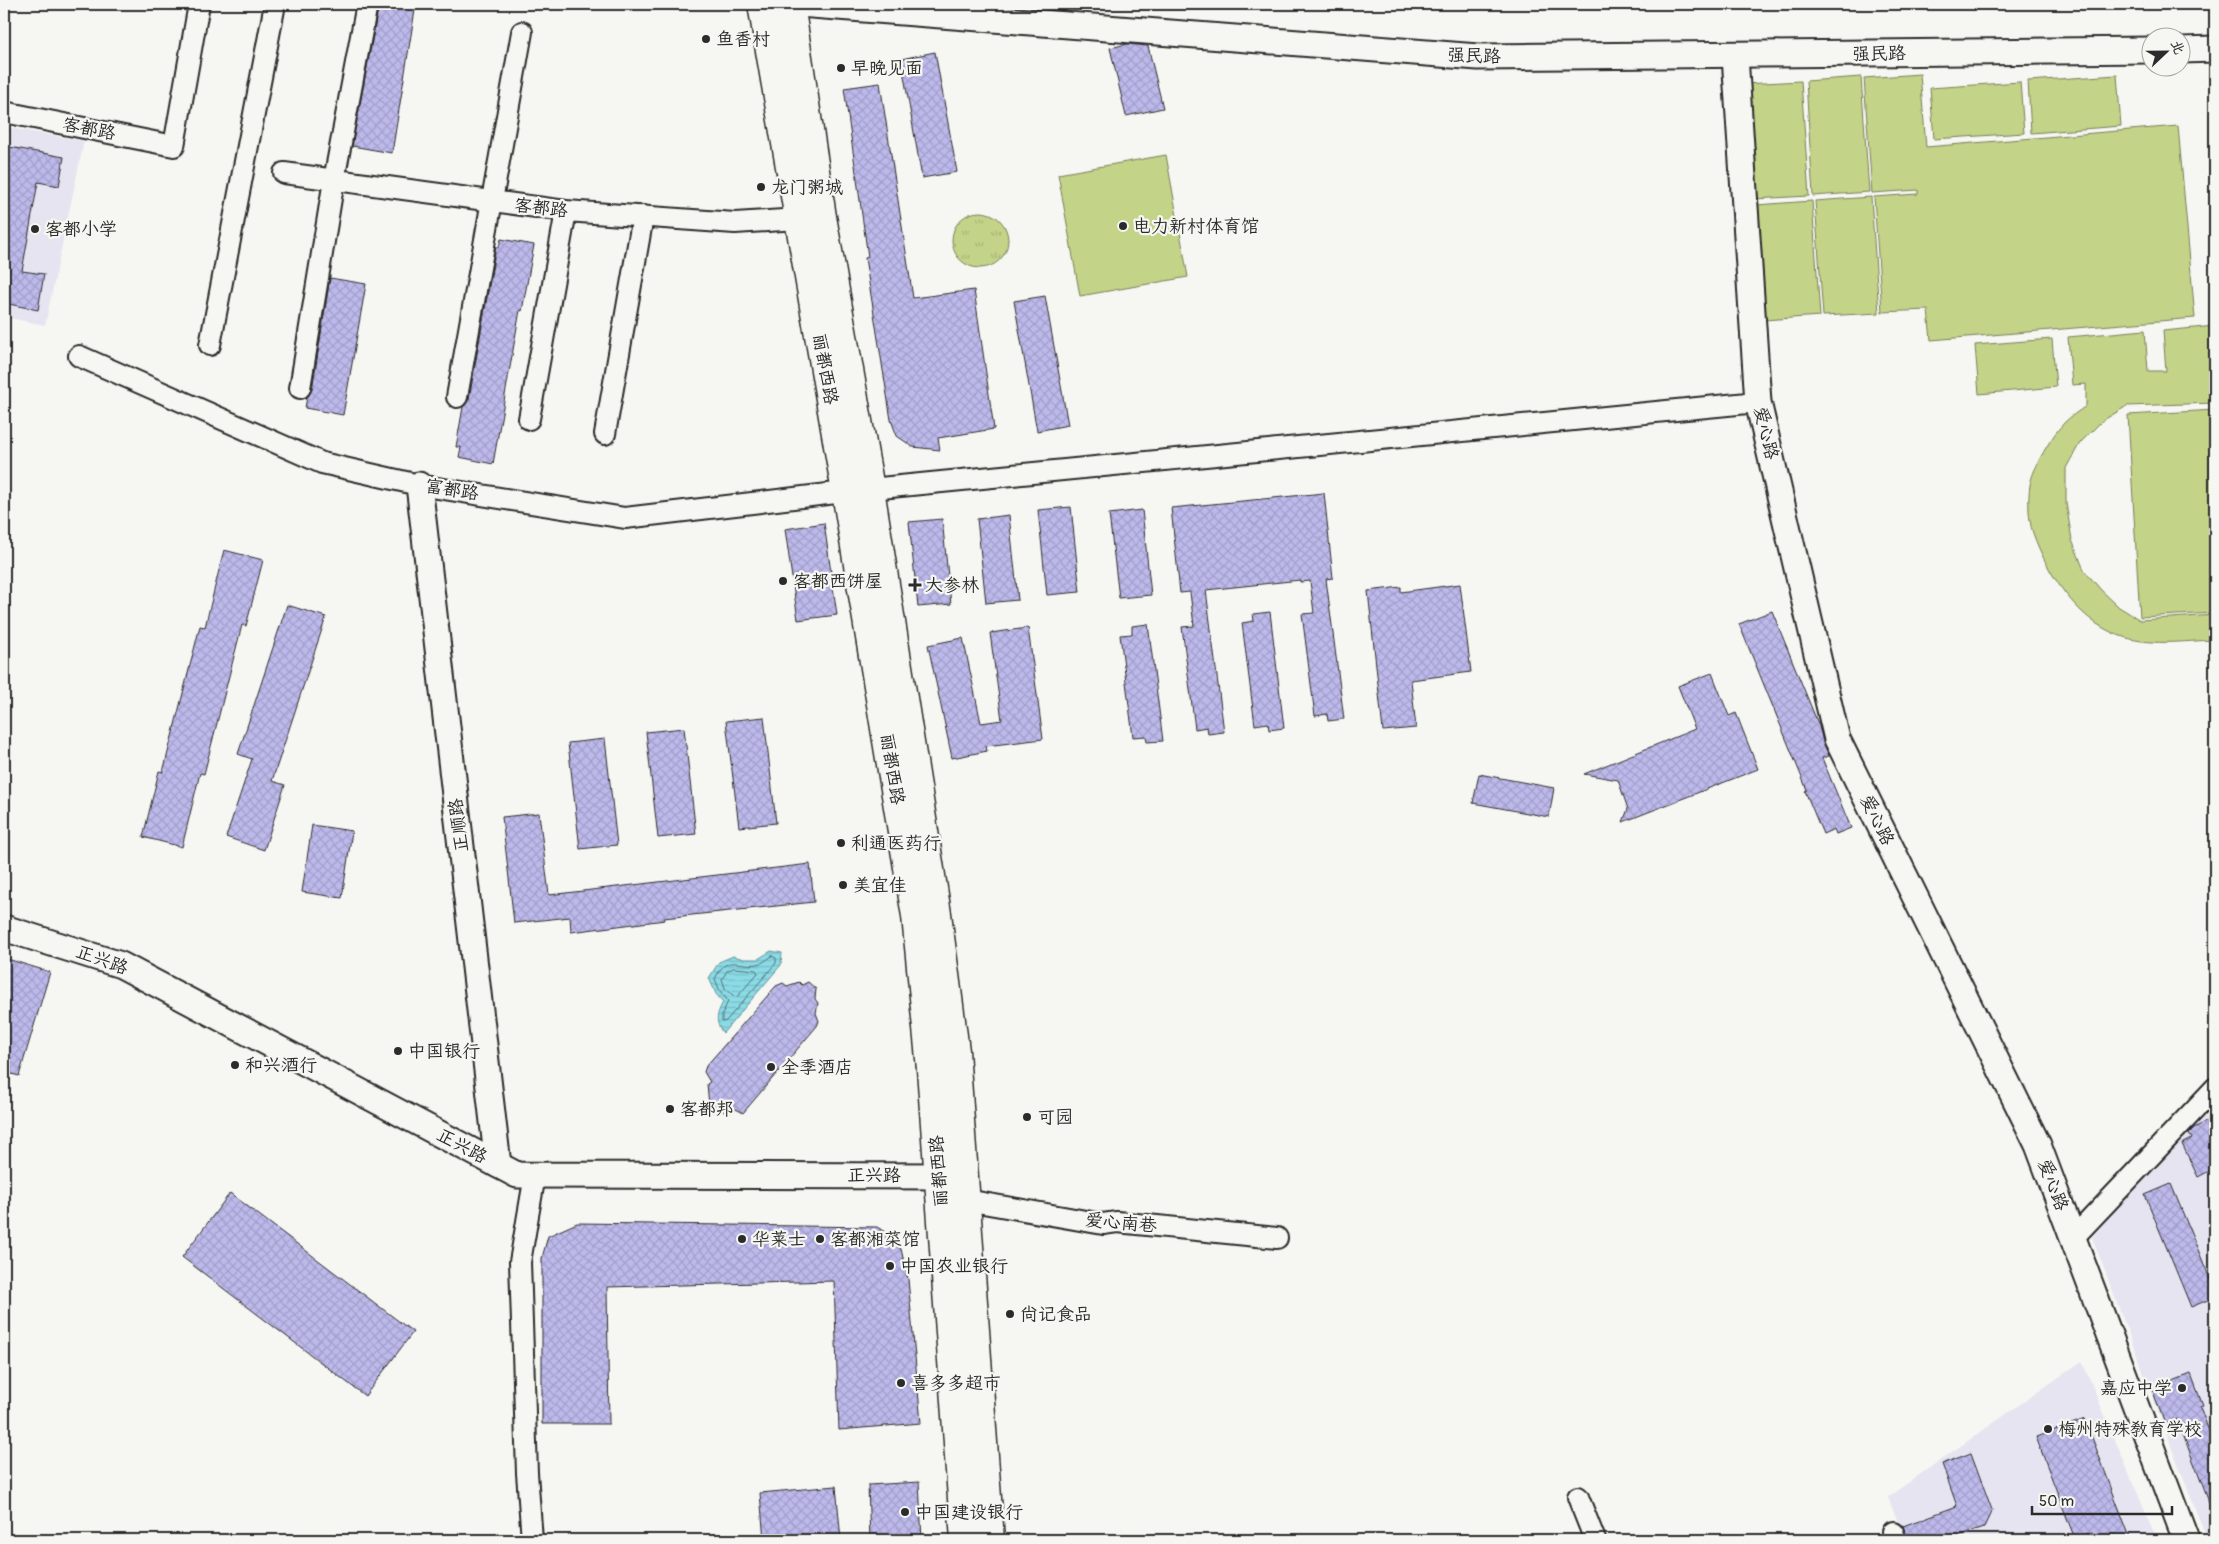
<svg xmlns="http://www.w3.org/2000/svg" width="2219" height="1544" viewBox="0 0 2219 1544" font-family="Pangolin,'LXGW WenKai TC',sans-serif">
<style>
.built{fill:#e5e4f0}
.grass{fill:url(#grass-tufts);stroke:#777f5a}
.pitch{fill:#c3d388;stroke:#777f5a}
.water{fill:url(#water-rules);stroke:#65959b}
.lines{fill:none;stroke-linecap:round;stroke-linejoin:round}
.shore{stroke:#517176;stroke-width:1}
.building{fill:url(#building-cross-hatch);stroke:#2b2b2b}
.minor-casing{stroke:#2b2b2b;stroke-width:24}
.tertiary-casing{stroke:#2b2b2b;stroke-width:29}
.secondary-casing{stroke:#2b2b2b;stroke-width:31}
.minor{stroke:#f6f6f2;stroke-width:20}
.tertiary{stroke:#f6f6f2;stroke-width:25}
.secondary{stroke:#f6f6f2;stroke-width:28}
.poi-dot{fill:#2b2b2b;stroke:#f6f6f2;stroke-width:2}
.labels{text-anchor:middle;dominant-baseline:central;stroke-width:4.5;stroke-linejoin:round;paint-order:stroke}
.poi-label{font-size:18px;fill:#2b2b2b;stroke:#f6f6f2;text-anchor:start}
.street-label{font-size:18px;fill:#2b2b2b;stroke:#f6f6f2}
</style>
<defs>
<pattern id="grass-tufts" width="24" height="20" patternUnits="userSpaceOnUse" patternTransform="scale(1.25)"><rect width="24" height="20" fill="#c3d388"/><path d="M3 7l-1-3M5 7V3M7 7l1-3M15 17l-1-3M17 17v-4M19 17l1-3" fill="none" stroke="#a8b576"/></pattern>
<pattern id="water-rules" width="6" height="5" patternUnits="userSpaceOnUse" patternTransform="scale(1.25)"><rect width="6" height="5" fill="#8bdbe6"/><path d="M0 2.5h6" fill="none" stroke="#78bcc5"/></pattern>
<pattern id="building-cross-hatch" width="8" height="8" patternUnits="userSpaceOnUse" patternTransform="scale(1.25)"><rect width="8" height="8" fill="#bcb9eb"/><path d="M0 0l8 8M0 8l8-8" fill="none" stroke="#a29fca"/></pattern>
</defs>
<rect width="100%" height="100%" fill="#f6f6f2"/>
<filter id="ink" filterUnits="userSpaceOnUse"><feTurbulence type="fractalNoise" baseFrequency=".02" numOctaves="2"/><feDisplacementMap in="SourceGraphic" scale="10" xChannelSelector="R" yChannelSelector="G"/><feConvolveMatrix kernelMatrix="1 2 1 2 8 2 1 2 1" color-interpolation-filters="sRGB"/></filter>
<g filter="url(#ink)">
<g class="built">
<polygon points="4,127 84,141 45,325 4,317"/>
<polygon points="2215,1112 2215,1540 2207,1540 2092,1237 2192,1123"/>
<polygon points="2082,1361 2157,1540 1905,1540 1888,1497"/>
</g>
<circle class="grass" cx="980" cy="240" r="28"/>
<g class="pitch">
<polygon points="1920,74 1926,147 2178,126 2195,318 1931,340 1928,310 1882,312 1874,197 1918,194 1918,190 1872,193 1864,78"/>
<polygon points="2117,75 2121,126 2031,133 2028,81"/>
<polygon points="1861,77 1869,192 1813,196 1806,81"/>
<polygon points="1801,81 1809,196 1753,199 1745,84"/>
<polygon points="2020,82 2024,133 1934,139 1930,88"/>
<polygon points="1166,155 1188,277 1080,296 1058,174"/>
<polygon points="1871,197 1879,313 1823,316 1815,201"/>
<polygon points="1812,201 1820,316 1764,320 1756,205"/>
<path d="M2215 326V403L2127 406 2102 421 2080 443 2066 468V503L2072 540 2084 570 2101 590 2119 607 2140 620 2215 615V640C2183 641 2148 647 2118 635 2077 620 2047 573 2033 533 2028 519 2028 499 2030 485 2033 467 2052 435 2065 422 2071 416 2079 411 2086 406V384L2072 385 2068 337 2145 330 2148 371H2166L2163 331Z"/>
<polygon points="2052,339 2056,387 1979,394 1975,345"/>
<polygon points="2215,410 2215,613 2140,617 2128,415"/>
</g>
<path class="water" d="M771 951 782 953 781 965 723 1033C714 1021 717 1014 723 1002L716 994 709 978 719 962 733 956 744 959H758Z"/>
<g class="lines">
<g class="shore">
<path d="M772 956 776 958V963L726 1021 722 1022V1015L728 1001 720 991 715 979C727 953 737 967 758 964 763 963 768 959 772 956Z"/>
<polygon points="734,968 756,970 758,973 736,998 725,988 722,979 727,971"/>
</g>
</g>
<g class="building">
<polygon points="379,4 416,4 392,153 352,146"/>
<polygon points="1127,44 1148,46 1163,108 1126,116 1110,48"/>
<polygon points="935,52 957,172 922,178 901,59"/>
<polygon points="880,83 913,298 974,290 994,429 938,438 940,450 913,447 897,436 891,420 865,258 868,257 844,88"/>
<polygon points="4,146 64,157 59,186 38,182 22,271 44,274 38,310 4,303"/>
<polygon points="501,239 534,245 522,311 520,310 493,464 459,457 461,447 456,447 463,407 469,399 496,247 499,247"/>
<polygon points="330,278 366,284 343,415 305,408 307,397 312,390"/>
<polygon points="1045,296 1068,425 1037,431 1014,301"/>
<polygon points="1324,493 1333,578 1326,579 1344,719 1328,721 1327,714 1315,716 1302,614 1314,613 1310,581 1300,582 1300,580 1206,590 1224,732 1208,734 1207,727 1195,729 1182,627 1194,626 1190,592 1180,593 1171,508"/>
<polygon points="1071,507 1080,592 1047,595 1038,510"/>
<polygon points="1142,510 1151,595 1119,598 1109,514"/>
<polygon points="1009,515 1018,600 986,603 977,519"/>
<polygon points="942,519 951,604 918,607 909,522"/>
<polygon points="824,523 837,615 798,620 785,529"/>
<polygon points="224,550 263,560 246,626 242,625 204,774 200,773 182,847 143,837 159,771 163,772 200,626 205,627"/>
<polygon points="1460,584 1471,672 1411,680 1416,728 1383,731 1368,591 1401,587 1401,592"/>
<polygon points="287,605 326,617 272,781 285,785 264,850 226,837 252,759 238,754"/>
<polygon points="1772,611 1819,726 1823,742 1829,756 1822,758 1851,828 1836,834 1834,829 1823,834 1805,791 1807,790 1739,624"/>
<polygon points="1270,612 1284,728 1269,730 1268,723 1255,725 1242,623 1254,621 1253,614"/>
<polygon points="1148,624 1163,741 1147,742 1146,736 1133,737 1120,635 1132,634 1132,626"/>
<polygon points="1028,628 1043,739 986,746 987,751 952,758 928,645 963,638 981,723 1002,720 990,633"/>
<polygon points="1712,673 1729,716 1736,713 1758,769 1623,822 1628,809 1618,780 1584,774 1695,729 1678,686"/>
<polygon points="764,717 776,823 739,827 726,721"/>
<polygon points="684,728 696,834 658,838 646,732"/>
<polygon points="605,739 617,845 580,849 568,743"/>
<polygon points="1479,774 1554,788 1549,817 1473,803"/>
<polygon points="539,813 549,895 810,864 814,902 664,918 665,920 571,932 570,917 514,923 502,817"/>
<polygon points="312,825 352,831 342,898 302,892"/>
<polygon points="4,958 50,972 19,1076 4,1072"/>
<polygon points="799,982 802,985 808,982 816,989 815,999 818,1003 816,1013 819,1021 817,1026 743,1113 736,1109 726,1114 722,1110 712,1112 709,1105 707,1084 710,1082 704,1072 706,1066 776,986 783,983 787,986"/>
<polygon points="2215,1117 2215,1168 2198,1177 2182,1144 2192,1139 2189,1133 2194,1128"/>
<polygon points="2171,1184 2215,1291 2215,1297 2191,1307 2145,1195"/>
<polygon points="230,1193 413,1332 365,1396 182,1257"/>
<polygon points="577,1223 877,1227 890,1235 901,1249 908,1279 921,1423 839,1430 834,1281 607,1287 609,1424 542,1424 542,1258 548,1236"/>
<polygon points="2191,1374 2203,1406 2200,1407 2215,1447 2214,1515 2177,1419 2165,1424 2152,1389"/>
<polygon points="2085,1419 2131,1540 2095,1540 2092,1532 2075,1539 2036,1437"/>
<polygon points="1971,1453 1992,1510 1984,1527 1947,1540 1908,1540 1903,1526 1957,1506 1942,1464"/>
<polygon points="919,1482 922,1540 870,1540 868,1485"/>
<polygon points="836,1486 841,1540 764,1540 760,1493"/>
</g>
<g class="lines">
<g class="minor-casing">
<g id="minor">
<polyline points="4,112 174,146 199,4"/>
<polyline points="284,173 566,211 735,223 799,219"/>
<polyline points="210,345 275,4"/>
<polyline points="79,356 322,463 419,485 625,518 870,489 1758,402"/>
<polyline points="300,388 334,180 367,4"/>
<polyline points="457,397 522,32"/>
<polyline points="529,419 566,211"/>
<polyline points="605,434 643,216"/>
<polyline points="966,1200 1103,1224 1117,1222 1277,1238"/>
<polyline points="2073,1238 2215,1088"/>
<polyline points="1578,1497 1595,1540"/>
<polyline points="1893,1532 1896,1540"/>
<polyline points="532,1540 527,1473 520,1262 535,1175"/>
</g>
</g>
<g class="tertiary-casing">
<g id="tertiary">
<polyline points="799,4 1478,57 2152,50"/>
<polyline points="2182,50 2215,49"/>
<polyline points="1735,56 1758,402 1837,739 2038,1145 2186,1540"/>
<polyline points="419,485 498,1165"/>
<polyline points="4,928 121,965 517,1175 958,1176"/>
</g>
</g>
<g class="secondary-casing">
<g id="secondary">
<polyline points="762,4 846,492 916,916 931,1069 965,1540"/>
<polyline points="790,4 822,217 870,489 937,914 955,1051 990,1540"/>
</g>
</g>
<use href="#minor" class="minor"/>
<use href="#tertiary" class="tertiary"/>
<use href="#secondary" class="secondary"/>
</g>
</g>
<g class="poi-dot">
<circle cx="706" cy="39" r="5"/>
<circle cx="841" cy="68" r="5"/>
<circle cx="761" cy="187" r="5"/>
<circle cx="1123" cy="226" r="5"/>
<circle cx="35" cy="229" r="5"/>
<circle cx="783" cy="581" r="5"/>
<path d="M912.5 577.5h5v5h5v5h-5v5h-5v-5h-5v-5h5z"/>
<circle cx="841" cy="843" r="5"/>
<circle cx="843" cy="885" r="5"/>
<circle cx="398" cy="1051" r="5"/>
<circle cx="235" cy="1065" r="5"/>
<circle cx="771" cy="1067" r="5"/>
<circle cx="670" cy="1109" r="5"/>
<circle cx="1027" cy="1117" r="5"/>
<circle cx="742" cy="1239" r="5"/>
<circle cx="820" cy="1239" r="5"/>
<circle cx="890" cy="1266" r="5"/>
<circle cx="1010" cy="1314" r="5"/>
<circle cx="901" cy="1383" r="5"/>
<circle cx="2182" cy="1388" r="5"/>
<circle cx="2048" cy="1429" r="5"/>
<circle cx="905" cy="1512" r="5"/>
</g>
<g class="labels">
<g class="poi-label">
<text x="716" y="39">鱼香村</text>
<text x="851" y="68">早晚见面</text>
<text x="771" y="187">龙门粥城</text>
<text x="1133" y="226">电力新村体育馆</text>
<text x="45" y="229">客都小学</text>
<text x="793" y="581">客都西饼屋</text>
<text x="925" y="585">大参林</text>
<text x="851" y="843">利通医药行</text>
<text x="853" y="885">美宜佳</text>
<text x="408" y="1051">中国银行</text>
<text x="245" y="1065">和兴酒行</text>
<text x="781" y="1067">全季酒店</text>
<text x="680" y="1109">客都邦</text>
<text x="1037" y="1117">可园</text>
<text x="752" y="1239">华莱士</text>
<text x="830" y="1239">客都湘菜馆</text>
<text x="900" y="1266">中国农业银行</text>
<text x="1020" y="1314">尚记食品</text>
<text x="911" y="1383">喜多多超市</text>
<text x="2172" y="1388" text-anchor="end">嘉应中学</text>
<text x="2058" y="1429">梅州特殊教育学校</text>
<text x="915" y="1512">中国建设银行</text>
</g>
<g class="street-label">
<text transform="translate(1879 54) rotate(-1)">强民路</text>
<text transform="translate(1474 56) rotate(2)">强民路</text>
<text transform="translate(89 129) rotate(11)">客都路</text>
<text transform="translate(541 208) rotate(7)">客都路</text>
<text transform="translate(825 369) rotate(80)">丽都西路</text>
<text transform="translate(1766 433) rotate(77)">爱心路</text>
<text transform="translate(452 490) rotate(9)">富都路</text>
<text transform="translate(892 769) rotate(81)">丽都西路</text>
<text transform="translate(1877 820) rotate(64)">爱心路</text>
<text transform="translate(459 825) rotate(-97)">正顺路</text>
<text transform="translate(102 960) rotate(20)">正兴路</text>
<text transform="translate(462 1146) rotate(28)">正兴路</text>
<text transform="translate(939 1171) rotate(-94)">丽都西路</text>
<text x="874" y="1175">正兴路</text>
<text transform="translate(2053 1185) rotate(69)">爱心路</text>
<text transform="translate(1121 1223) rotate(5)">爱心南巷</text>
</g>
</g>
<rect width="2219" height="1544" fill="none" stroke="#f6f6f2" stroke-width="20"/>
<rect x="10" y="10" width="2199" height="1524" fill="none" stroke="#2b2b2b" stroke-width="2" filter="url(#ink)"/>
<g transform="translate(2166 52) rotate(68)"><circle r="24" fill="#f6f6f2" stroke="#a5a5a2"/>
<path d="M0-4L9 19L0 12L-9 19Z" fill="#2b2b2b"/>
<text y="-8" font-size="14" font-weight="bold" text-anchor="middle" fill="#2b2b2b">北</text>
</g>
<path d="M2032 1506v8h140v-8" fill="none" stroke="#2b2b2b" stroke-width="2.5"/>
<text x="2039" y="1506" font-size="15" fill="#2b2b2b" stroke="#f6f6f2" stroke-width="4" paint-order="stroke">50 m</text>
</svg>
